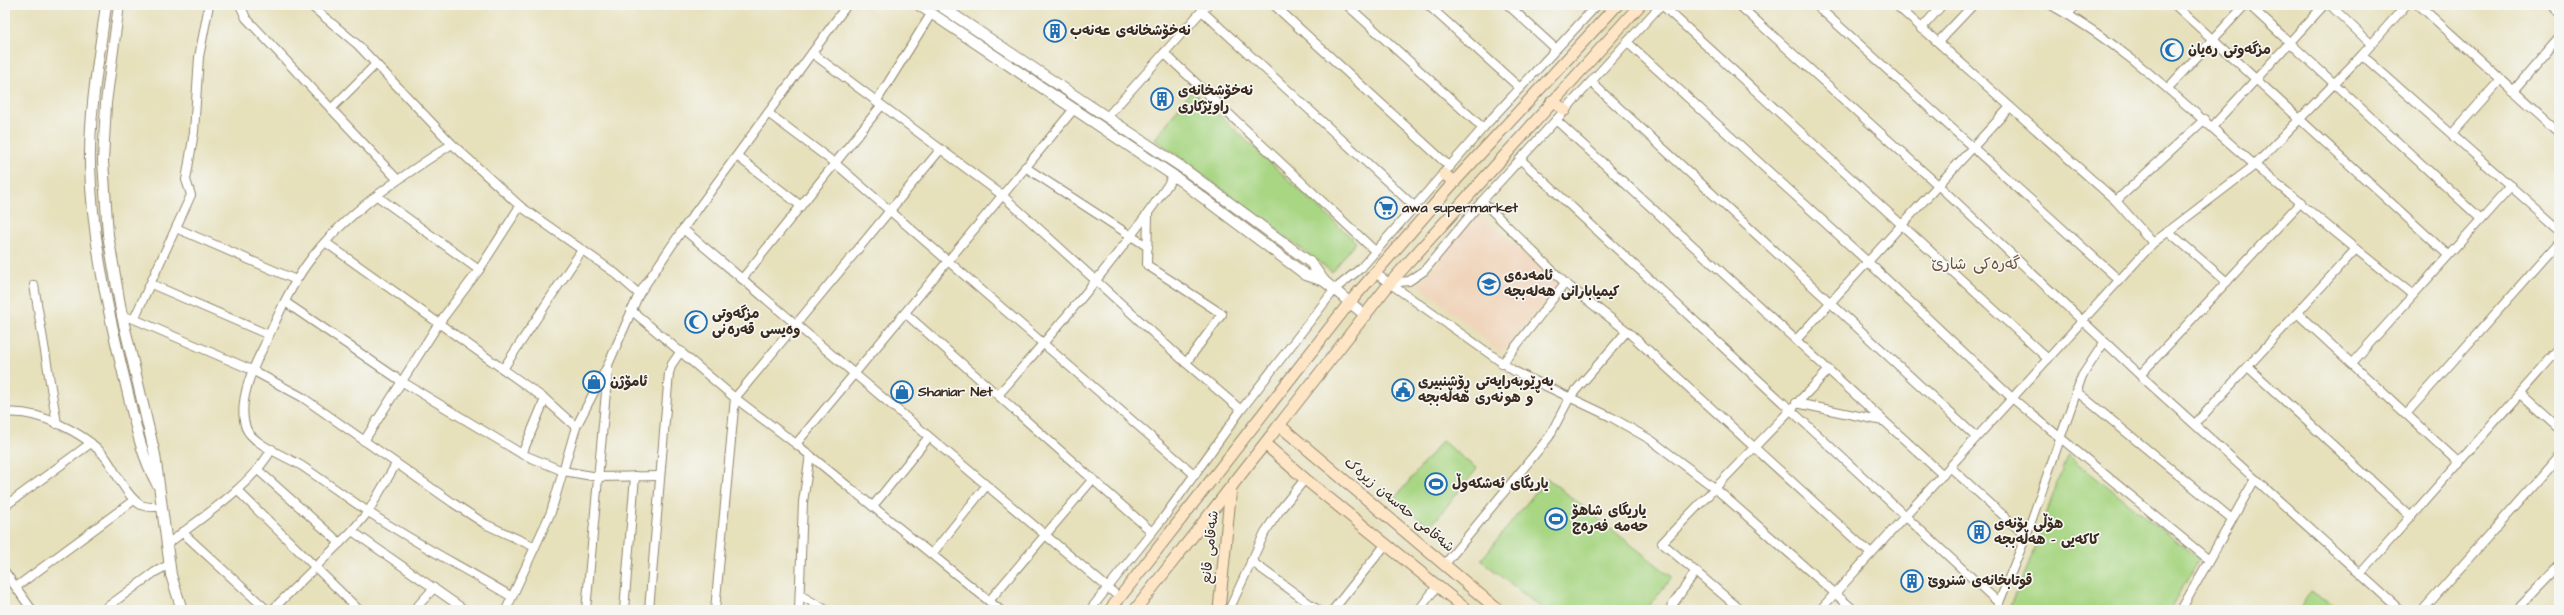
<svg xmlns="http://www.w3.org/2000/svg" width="2564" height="615" viewBox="0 0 2564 615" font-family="'Architects Daughter','Playpen Sans Arabic',sans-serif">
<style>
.built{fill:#f0d5bc}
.green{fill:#a8d683;stroke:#728050}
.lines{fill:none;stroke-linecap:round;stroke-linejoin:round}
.minor-casing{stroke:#90856c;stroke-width:10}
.tertiary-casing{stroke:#90856c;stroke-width:12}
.secondary-casing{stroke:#90856c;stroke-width:13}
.minor{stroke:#fff;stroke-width:8}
.tertiary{stroke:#fff;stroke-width:10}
.secondary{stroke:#fee5c5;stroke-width:11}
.labels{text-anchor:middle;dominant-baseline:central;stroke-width:3.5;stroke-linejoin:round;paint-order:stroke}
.poi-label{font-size:14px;font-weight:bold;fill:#3b2a1e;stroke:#f6f6f2;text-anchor:start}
.street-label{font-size:14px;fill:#3b2a1e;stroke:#f6f6f2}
.quarter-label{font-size:16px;fill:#6e513a;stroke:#f6f6f2}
</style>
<rect width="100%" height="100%" fill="#f6f6f2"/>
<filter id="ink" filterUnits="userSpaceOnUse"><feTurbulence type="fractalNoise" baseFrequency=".025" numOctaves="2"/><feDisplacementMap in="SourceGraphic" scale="8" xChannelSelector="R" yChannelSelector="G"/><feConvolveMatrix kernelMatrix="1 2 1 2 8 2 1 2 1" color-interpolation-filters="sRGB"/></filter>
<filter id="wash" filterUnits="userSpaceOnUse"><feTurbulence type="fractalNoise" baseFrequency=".012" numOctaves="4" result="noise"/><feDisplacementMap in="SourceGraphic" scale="16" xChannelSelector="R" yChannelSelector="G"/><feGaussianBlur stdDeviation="0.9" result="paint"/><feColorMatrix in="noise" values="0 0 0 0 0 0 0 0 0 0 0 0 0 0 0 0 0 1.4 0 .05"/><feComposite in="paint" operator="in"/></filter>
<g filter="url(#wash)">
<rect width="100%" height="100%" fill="#e6e0bb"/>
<polygon class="built" points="1479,214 1560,284 1500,353 1419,284"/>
<g class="green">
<polygon points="1192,90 1356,242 1332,272 1155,139"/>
<polygon points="1442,441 1477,469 1430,527 1395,498"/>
<polygon points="2067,455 2199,559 2170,610 2009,610 2028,566"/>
<polygon points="1547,478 1672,577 1646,610 1544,610 1481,560"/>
<polygon points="2310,592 2341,610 2299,610"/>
</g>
</g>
<g filter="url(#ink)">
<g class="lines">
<g class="minor-casing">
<g id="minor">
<polyline points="240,5 246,18 397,179"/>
<polyline points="310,5 358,45 452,144 520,206 615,273 639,294"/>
<polyline points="1274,5 1450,167"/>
<polyline points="1347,5 1483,128"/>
<polyline points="1428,5 1520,88"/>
<polyline points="1508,5 1556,49"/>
<polyline points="1662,5 2048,359"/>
<polyline points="1739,5 1938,185 2140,375 2400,610"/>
<polyline points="1816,5 2119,280"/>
<polyline points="1896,5 2116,201 2153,243"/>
<path d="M2051 5C2128 47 2190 110 2256 166 2308 210 2360 253 2413 295"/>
<polyline points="2175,5 2448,255"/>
<polyline points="2249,5 2481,219"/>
<polyline points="2330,5 2371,44"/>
<polyline points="2419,5 2559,132"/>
<polyline points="2554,5 2559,11"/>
<polyline points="1202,11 1415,207"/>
<polyline points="2068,14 2076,5"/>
<polyline points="1921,29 1942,5"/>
<polyline points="1627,42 1868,262 2012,398 2209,560"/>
<polyline points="1938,42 1973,5"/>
<polyline points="812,53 1002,195 1186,363 1241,410"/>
<polyline points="1164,53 1375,251"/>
<polyline points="2362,55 2559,229"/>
<polyline points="1591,82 1976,437"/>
<polyline points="2168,88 2245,5"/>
<polyline points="2513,91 2559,38"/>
<polyline points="876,102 931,14"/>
<polyline points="331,109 375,65"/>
<polyline points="768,113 836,164 1195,475"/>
<polyline points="1107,117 1207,5"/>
<polyline points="1556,120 1943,475"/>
<polyline points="2213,126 2324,5"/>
<polyline points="2452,134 2501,79"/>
<path d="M452 144C401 177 343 214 307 264 289 289 277 318 264 346 253 367 237 403 246 428 252 444 287 457 302 466 324 481 345 496 367 511 413 542 464 568 512 597"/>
<polyline points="737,156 801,206"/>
<polyline points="1520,159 1999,603"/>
<polyline points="1025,167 1148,247"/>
<polyline points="377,196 479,270"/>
<polyline points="1482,201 1565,283 1627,331 1871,554"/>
<polyline points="2116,201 2205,119"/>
<polyline points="1148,214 1147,265 1222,314 1186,363"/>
<polyline points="176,228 296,280"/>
<polyline points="683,229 1120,598"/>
<polyline points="2168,231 2227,282"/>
<polyline points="325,242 545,399 576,427"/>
<polyline points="1375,273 1514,371 1611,417 1651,440 1716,489 1854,610"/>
<polyline points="742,279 881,106"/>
<polyline points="1390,283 1409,281 1424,271 1482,201 1661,5"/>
<polyline points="151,284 269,335"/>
<polyline points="34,285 57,424"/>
<polyline points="285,302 401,381 522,454 563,471 598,477 660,476"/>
<polyline points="631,310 735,398 796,444 1000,610"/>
<polyline points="905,313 1152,532"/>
<polyline points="2297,313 2459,463"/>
<polyline points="122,316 134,319 252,370 302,397 453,503 485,524 535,547"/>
<polyline points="134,319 191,195 186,180 194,132 199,57 209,5"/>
<polyline points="1796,340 2010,107"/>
<polyline points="2352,363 2511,186"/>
<polyline points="1502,364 1565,283"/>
<polyline points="2248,367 2411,517"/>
<polyline points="503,369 582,250"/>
<polyline points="2140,375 2301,202"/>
<polyline points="2076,391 2232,519"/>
<polyline points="2520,394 2559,429"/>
<path d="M998 395C1060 325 1121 254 1174 176"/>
<polyline points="1796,403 1883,421"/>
<path d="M5 413C37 409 86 433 106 458 116 472 126 496 141 505 148 508 154 507 162 507"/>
<polyline points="2406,414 2559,242"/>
<polyline points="2195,424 2355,250"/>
<polyline points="364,441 439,323 479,270 520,206"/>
<polyline points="796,444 1074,109"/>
<polyline points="522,454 545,399"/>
<polyline points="1950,467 2026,536"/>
<polyline points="258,470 340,543"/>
<polyline points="237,490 359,610"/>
<polyline points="5,506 91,443"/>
<polyline points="873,506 928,438"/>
<polyline points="352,531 465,610"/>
<polyline points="182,532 267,610"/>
<path d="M169 543C203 516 250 487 272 449"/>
<polyline points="932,554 986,486"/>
<polyline points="1251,561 1318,610"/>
<polyline points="1445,564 1549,437 1570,397 1627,331"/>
<polyline points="5,572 32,610"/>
<polyline points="2361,573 2559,349"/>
<polyline points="16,587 134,500"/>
<polyline points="800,595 826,610"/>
<polyline points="989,601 1093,479"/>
<polyline points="103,610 155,572 170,564"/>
<polyline points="272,610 352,531 368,512 396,464"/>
<polyline points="414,610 434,588"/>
<polyline points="506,610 551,512 576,427 608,365 639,294 683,229 847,5"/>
<polyline points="586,610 608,370"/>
<polyline points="624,610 635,476"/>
<polyline points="649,610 669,373 672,364 681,351"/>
<polyline points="715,610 735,398 940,150"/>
<polyline points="799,610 803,502 810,455"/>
<polyline points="1090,610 1164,517 1241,410 1335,289 1361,268 1483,128 1597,5"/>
<polyline points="1229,610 1265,532 1280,510 1305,479"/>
<polyline points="1333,610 1386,544"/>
<polyline points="1419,610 1437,586"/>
<polyline points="1669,610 1696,571"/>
<polyline points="1741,610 1662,543 1829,370"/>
<polyline points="1820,610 2153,243 2255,165 2362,55 2406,5"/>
<polyline points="1996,610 2026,536 2082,376 2105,341"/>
<polyline points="2181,610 2255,479"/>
<polyline points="2423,610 2559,456"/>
<polyline points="2517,610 2559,566"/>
</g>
</g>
<g class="tertiary-casing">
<g id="tertiary">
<path d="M106 5C99 57 89 112 90 165 92 237 107 307 124 377 133 413 139 451 157 484"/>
<polyline points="119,5 106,103 103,161 108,235 122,316 155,455 171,575 182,610"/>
<polyline points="919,5 1174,176 1306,275 1324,281"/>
<polyline points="939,5 1180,166 1311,263 1324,281 1366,316"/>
</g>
</g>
<g class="secondary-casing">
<g id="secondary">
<polyline points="1552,101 1565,110"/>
<polyline points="1444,174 1454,182"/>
<polyline points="1279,425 1498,610"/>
<polyline points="1265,444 1305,479 1467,610"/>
<polyline points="1110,610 1350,302 1454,182 1617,5"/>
<polyline points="1135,610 1390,283 1640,5"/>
<polyline points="1219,610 1231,487"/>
</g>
</g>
<use href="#minor" class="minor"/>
<use href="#tertiary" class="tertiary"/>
<use href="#secondary" class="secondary"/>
</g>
</g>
<defs>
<g id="building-ring" transform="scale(1.15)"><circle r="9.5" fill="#f6f6f2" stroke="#1f6fb2" stroke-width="1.5"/><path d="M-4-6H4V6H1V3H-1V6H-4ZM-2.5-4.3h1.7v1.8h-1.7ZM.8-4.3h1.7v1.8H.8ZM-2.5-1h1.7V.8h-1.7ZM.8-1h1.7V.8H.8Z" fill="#1f6fb2"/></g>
<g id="mosque-ring" transform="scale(1.15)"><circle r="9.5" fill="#f6f6f2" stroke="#1f6fb2" stroke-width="1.5"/><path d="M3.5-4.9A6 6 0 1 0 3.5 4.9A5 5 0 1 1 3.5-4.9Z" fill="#1f6fb2"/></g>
<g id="supermarket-ring" transform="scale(1.15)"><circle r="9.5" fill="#f6f6f2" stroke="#1f6fb2" stroke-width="1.5"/><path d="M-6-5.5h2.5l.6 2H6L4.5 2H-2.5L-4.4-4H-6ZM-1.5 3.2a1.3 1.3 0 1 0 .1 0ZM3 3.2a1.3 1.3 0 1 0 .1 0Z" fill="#1f6fb2"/></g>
<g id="school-ring" transform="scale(1.15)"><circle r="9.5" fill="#f6f6f2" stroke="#1f6fb2" stroke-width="1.5"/><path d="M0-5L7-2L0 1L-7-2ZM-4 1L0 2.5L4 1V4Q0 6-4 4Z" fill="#1f6fb2"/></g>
<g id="shop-ring" transform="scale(1.15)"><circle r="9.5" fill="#f6f6f2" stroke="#1f6fb2" stroke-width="1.5"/><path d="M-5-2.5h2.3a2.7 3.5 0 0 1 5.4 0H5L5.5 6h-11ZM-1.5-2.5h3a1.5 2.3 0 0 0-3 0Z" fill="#1f6fb2"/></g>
<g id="civic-ring" transform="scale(1.15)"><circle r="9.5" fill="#f6f6f2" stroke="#1f6fb2" stroke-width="1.5"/><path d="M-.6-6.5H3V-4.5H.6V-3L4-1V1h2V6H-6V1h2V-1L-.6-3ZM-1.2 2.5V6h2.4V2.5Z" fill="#1f6fb2"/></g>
<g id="stadium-ring" transform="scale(1.15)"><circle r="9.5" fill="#f6f6f2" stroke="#1f6fb2" stroke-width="1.5"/><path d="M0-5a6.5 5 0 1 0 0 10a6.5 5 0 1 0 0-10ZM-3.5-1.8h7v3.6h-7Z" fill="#1f6fb2"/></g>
</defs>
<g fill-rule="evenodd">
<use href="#building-ring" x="1055" y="31"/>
<use href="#mosque-ring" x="2172" y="50"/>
<use href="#building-ring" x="1162" y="99"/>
<use href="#supermarket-ring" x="1386" y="208"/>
<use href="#school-ring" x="1489" y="284"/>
<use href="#mosque-ring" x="696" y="322"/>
<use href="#shop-ring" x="594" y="382"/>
<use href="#civic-ring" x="1403" y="390"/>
<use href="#shop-ring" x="902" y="392"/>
<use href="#stadium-ring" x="1436" y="484"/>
<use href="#stadium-ring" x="1556" y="519"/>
<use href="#building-ring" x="1979" y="532"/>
<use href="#building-ring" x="1912" y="581"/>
</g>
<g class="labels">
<g class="poi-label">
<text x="1070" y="31">نەخۆشخانەی عەنەب</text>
<text x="2188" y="50">مزگەوتی رەیان</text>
<text x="1178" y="91">نەخۆشخانەی<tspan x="1178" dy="16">راوێژکاری</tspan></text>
<text x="1402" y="208">awa supermarket</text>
<text x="1504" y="276">ئامەدەی<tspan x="1504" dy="16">کیمیابارانی هەلەبجە</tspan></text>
<text x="712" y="314">مزگەوتی<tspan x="712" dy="16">وەیسی قەرەنی</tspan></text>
<text x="610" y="382">ئامۆژن</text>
<text x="1418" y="382">بەڕێوبەرایەتی ڕۆشنبیری<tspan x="1418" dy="16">و هونەری هەڵەبجە</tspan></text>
<text x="918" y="392">Shaniar Net</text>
<text x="1452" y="484">یاریگای ئەشکەوڵ</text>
<text x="1572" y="511">یاریگای شاهۆ<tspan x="1572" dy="16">حەمە فەرەج</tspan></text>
<text x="1994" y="524">ھۆڵی بۆنەی<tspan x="1994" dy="16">کاکەیی - هەڵەبجە</tspan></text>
<text x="1928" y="581">قوتابخانەی شنروێ</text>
</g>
<g class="street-label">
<text transform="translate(1399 505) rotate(40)">شەقامی حەسەن زیرەک</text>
<text transform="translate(1210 547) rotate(-84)">شەقامی قانع</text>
</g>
<g class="quarter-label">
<text x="1976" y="264">گەرەکی شارێ</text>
</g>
</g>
<rect width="2564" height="615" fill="none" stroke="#f6f6f2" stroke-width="20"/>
</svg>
